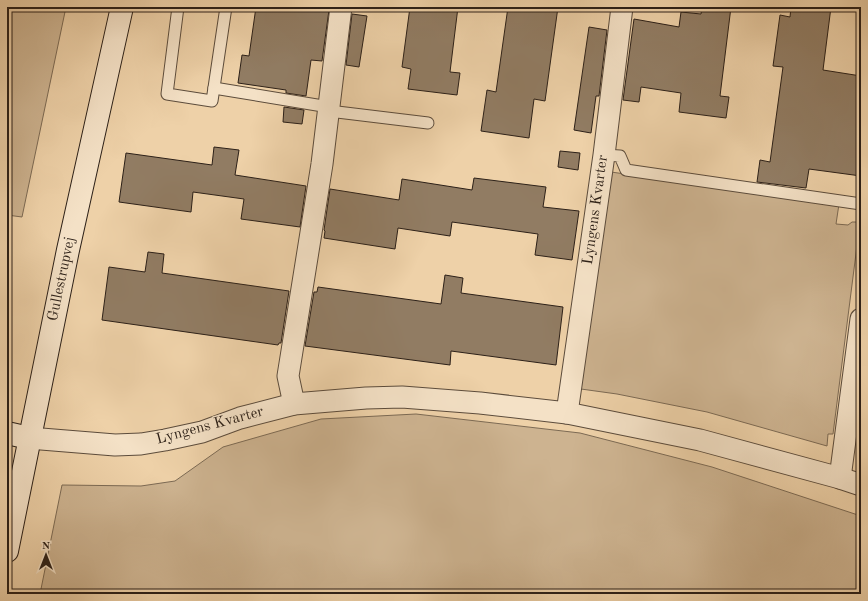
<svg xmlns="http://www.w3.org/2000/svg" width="868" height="601" viewBox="0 0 868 601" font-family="'Old Standard TT',serif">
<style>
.green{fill:#cdb390;stroke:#7c6a54}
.building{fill:#917c63;stroke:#2c2018}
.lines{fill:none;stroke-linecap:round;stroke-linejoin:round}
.lane-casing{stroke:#5c4c3c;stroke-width:13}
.street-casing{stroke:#5c4c3c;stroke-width:23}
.secondary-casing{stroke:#2c2018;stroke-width:24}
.lane{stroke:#f4e1c6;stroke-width:11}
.street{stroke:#f4e1c6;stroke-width:21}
.secondary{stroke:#f4e1c6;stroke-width:22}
.labels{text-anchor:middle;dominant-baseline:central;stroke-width:3;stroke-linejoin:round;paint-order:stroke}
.street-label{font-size:15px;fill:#2c2018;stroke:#f4e1c6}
</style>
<rect width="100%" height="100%" fill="#eed1a8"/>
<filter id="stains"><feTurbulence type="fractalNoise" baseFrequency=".005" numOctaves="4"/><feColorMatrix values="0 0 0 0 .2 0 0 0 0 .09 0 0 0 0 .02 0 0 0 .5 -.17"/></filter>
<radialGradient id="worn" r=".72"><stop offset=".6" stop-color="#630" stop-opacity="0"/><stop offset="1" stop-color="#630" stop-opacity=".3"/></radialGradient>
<g class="green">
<polygon points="7,7 66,7 22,217 7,215"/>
<polygon points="611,172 839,204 836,224 848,225 852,222 860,222 833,434 828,434 827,446 707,412 617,394 581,389"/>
<polygon points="416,414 580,433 712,467 861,516 861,594 40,594 62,485 141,486 175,481 223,447 321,419"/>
</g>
<g class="building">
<polygon points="256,7 319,7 319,8 329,10 322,61 311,60 306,96 286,93 286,90 238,83 242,55 249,56"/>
<polygon points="410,7 458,7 450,72 460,73 457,95 408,89 411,69 402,67"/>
<polygon points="508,7 558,7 545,101 534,99 529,138 481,131 487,90 496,92"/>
<polygon points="702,7 731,7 720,96 729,97 726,118 679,112 681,93 641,87 639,102 623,100 634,19 679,27 681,12 701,14"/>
<polygon points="791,7 831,7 823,70 861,76 861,176 809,169 806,188 757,182 760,160 770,162 783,67 773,66 780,15 790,17"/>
<polygon points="352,14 367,16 359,67 346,65"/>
<polygon points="589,27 607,30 599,96 596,96 591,133 574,130"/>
<polygon points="284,107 304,110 302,124 283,122"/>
<polygon points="214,147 239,150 235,175 306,186 300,227 241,219 244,199 193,192 191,212 119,202 126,153 212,165"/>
<polygon points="560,151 580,153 578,170 558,167"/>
<polygon points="474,178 546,187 543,207 579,211 572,260 535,255 538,234 452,222 450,236 398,228 395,249 324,238 325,231 324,230 330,189 399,200 402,179 472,190"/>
<polygon points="148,252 164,254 162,273 289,291 281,343 279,343 278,345 102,320 109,267 145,272"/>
<polygon points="445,275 463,278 461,293 563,307 556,365 451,351 450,365 305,346 314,292 317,292 318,287 441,304"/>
</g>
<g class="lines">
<g class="lane-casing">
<g id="lane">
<polyline points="178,7 167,94 212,101 226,7"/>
<polyline points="214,88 329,107"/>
<polyline points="329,111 428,123"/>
<polyline points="604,155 620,156 626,170 861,204"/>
</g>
</g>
<g class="street-casing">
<g id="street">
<polyline points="294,404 288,376 322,164 341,7"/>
<polyline points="567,413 604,155 622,7"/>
<polyline points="29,438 115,445 141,444 165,440 202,432 240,418 294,404 366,398 402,397 480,403 567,413 700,440 840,478 861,485"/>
<polyline points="840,478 861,319"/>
</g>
</g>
<g class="secondary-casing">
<g id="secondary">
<polyline points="7,433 29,438"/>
<polyline points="7,551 68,250 122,7"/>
</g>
</g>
<use href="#lane" class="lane"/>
<use href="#street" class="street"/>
<use href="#secondary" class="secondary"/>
</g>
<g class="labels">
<g class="street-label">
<text transform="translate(596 210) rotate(-82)">Lyngens Kvarter</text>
<text transform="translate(62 279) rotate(-78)">Gullestrupvej</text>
<text transform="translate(210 426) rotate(-15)">Lyngens Kvarter</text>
</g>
</g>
<rect width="868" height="601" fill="none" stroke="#eed1a8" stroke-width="24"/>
<rect x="8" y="8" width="852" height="585" fill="none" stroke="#2c2018" stroke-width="2"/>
<rect x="12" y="12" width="844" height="577" fill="none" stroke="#2c2018"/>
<g transform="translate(46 555)" stroke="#f4e1c6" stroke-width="3" paint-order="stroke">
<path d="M0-3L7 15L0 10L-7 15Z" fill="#2c2018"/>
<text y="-6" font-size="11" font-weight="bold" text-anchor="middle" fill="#2c2018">N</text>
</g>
<rect width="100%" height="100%" filter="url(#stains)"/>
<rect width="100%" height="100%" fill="url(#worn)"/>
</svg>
